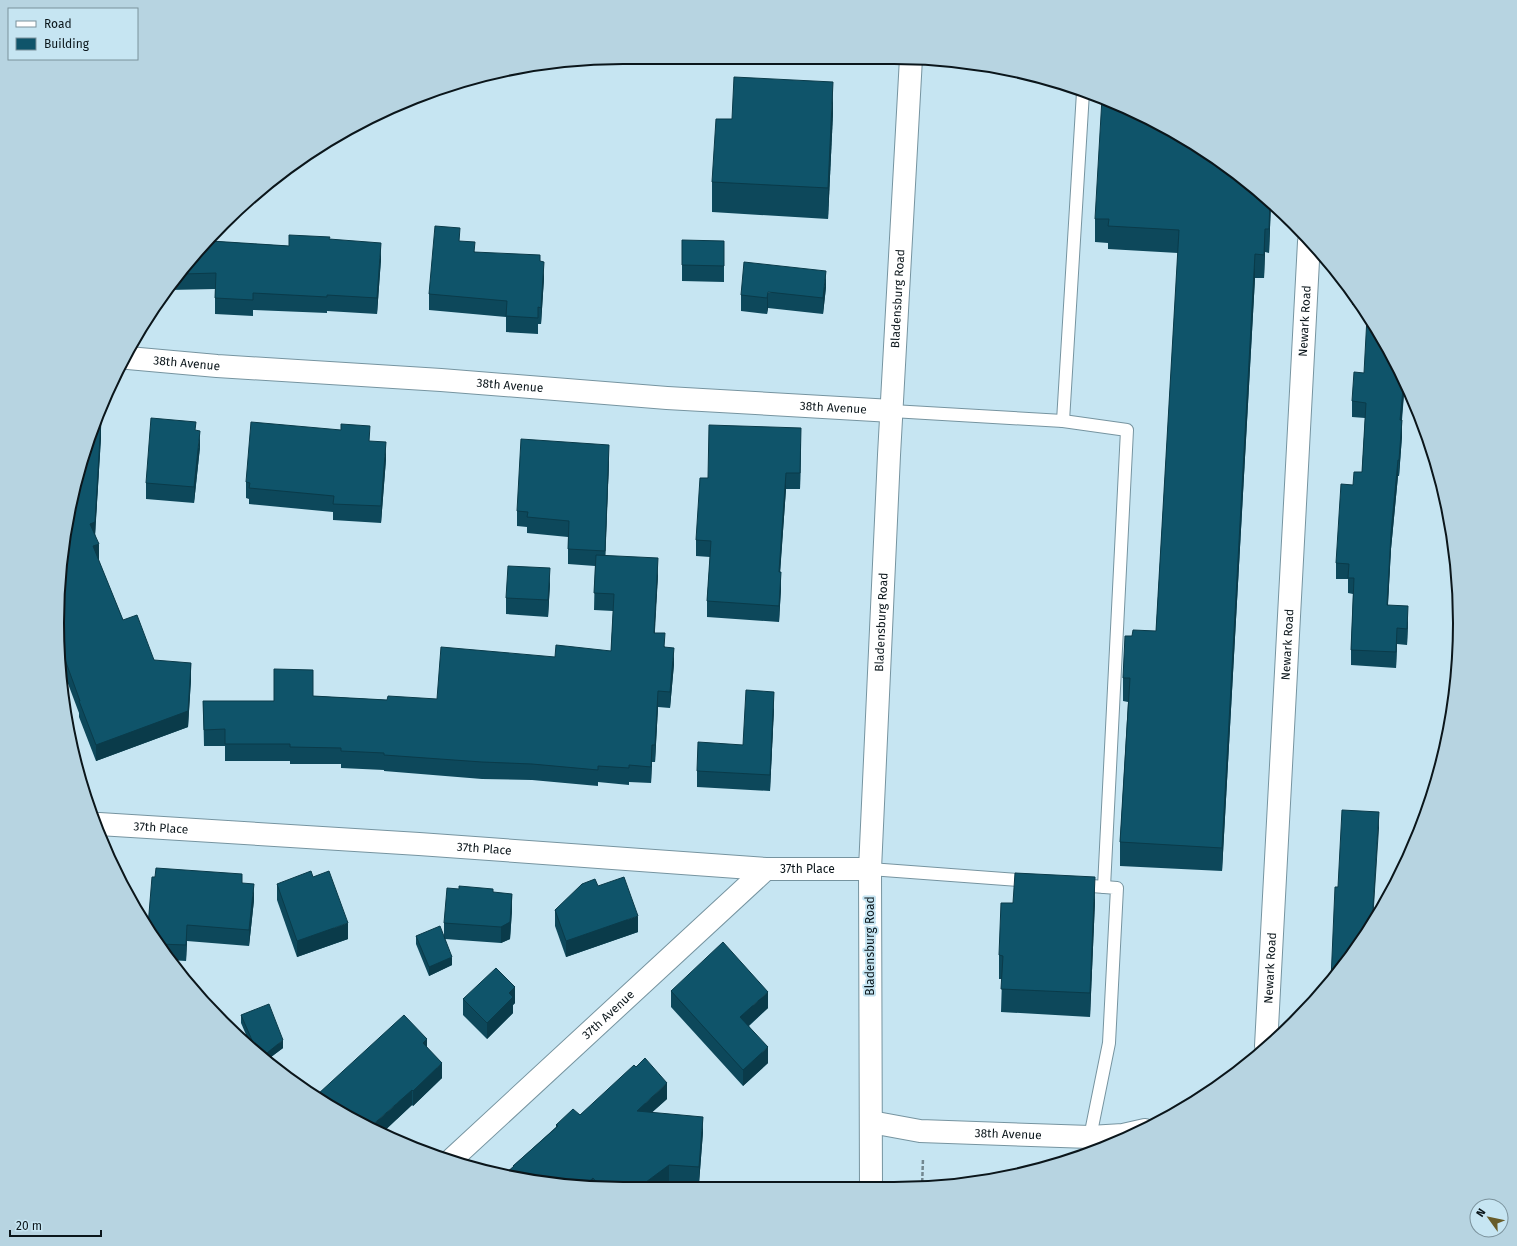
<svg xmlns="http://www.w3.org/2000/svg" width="1517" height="1246" viewBox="0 0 1517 1246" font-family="'Fira Sans',sans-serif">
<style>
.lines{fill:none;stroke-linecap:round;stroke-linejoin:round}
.service-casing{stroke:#7694a0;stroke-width:14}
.minor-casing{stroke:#7694a0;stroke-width:24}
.secondary-casing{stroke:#7694a0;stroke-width:24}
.primary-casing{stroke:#7694a0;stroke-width:24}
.path{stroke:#718790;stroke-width:2.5;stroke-dasharray:4 2;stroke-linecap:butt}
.service{stroke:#fff;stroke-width:12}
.minor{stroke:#fff;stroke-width:22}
.secondary{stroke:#fff;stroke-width:22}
.primary{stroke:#fff;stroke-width:22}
.wall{fill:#0d485b}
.shaded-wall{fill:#0a3b4a}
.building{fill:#0f546a;stroke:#0a3b4a}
.labels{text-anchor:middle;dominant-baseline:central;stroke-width:4;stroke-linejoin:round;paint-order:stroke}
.street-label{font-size:12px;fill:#0b161b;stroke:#c6e5f2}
.rim{fill:none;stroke:#0b161b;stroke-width:2}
</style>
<rect width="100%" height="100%" fill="#c6e5f2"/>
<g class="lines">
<g class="service-casing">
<g id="service">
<polyline points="892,411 1063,421 1127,430 1104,887"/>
<polyline points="1063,421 1083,92"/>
<polyline points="870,869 1030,881"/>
<polyline points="1079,885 1117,888 1109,1043 1090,1137"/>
</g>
</g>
<g class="minor-casing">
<g id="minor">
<path id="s1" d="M99 824 419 844 766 869H870"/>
<path id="s2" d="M1266 1046 1309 242"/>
<path id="s3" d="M871 1122 920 1131 1090 1137 1123 1135 1145 1130"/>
<path id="s4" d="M451 1160 766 869"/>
</g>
</g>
<g class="secondary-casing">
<g id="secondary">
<path id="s5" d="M128 358 217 366 441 380 667 398 892 411"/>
</g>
</g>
<g class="primary-casing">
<g id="primary">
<path id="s6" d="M871 1188 870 869 889 455 911 58"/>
</g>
</g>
<polyline class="path" points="922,1188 923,1158"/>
<use href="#service" class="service"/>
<use href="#minor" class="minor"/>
<use href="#secondary" class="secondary"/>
<use href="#primary" class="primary"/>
</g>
<g class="wall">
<polygon points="833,113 828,219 712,212 712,182 732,119"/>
<polygon points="1267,198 1271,202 1269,253 1265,252 1264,278 1255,278 1222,871 1120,866 1120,842 1128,702 1123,701 1123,678 1132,636 1156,631 1178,253 1108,249 1108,243 1095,242 1095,219"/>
<polygon points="330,239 381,259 377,314 327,311 327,313 253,310 253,316 215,314 215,289 169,290 211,241 289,246"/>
<polygon points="460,241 475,252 540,261 544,278 541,324 538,324 538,334 506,332 506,317 429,310 429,294"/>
<polygon points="724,241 724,282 682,281 682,265"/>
<polygon points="826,287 823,314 768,308 767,314 741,311 741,295"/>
<polygon points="1352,293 1360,305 1352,305"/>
<polygon points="1405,382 1402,420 1402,436 1399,476 1398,476 1391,549 1388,605 1408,622 1407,645 1397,644 1396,668 1351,665 1351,650 1353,594 1348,593 1348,579 1336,579 1336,563 1353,485 1362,472 1365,418 1352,417 1352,401"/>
<polygon points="98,418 101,437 95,534 99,559 98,559 123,620 154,660 191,679 188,727 96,761 79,717 79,713 64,673 58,586"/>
<polygon points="370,442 386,459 381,523 333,520 333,512 249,504 249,499 246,498 246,482"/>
<polygon points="801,444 800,489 786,489 780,572 781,588 779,622 707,617 707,601 710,557 696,556 696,540 708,478"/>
<polygon points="200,447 194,503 146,499 146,483"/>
<polygon points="609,461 605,556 658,575 654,633 665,647 674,664 670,708 658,707 655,762 652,762 651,783 629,782 629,785 598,782 598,786 532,780 482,779 384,771 384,770 341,768 341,764 290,764 290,761 225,761 225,746 204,746 203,701 274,701 313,696 387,700 437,699 555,657 611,651 613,611 594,610 595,566 568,564 568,537 527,533 527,527 517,526 517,511"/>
<polygon points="550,584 548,617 506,614 506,598"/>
<polygon points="774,708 770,791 697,787 697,771 743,745"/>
<polygon points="242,883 254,900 249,946 187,941 186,961 169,960 148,926"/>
<polygon points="277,884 348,939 297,957 277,900"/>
<polygon points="598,886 638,932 566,957 555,926 555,910"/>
<polygon points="493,892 512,910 510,939 501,943 445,939 452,965 429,976 416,944 416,936 444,937 444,923"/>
<polygon points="1095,901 1090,1017 1001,1012 1002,979 999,979 999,955"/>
<polygon points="671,991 768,1008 749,1026 768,1063 743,1086 671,1007"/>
<polygon points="463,999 515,1003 513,1005 513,1013 487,1039 463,1015"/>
<polygon points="241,1015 283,1048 267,1060 253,1051 241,1023"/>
<polygon points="427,1047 442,1078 413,1106 412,1105 381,1134"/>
<polygon points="667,1099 652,1112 703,1132 699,1183 669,1181 659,1188 586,1188 513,1167 513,1166 556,1127 556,1125 580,1115"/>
</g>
<g class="shaded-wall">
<polygon points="833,82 833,113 828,219 828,188"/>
<polygon points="1270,201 1271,202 1269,253 1269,229"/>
<polygon points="1265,229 1265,252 1264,278 1264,255"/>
<polygon points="381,243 381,259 377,314 377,298"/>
<polygon points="1255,254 1255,278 1222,871 1222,848"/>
<polygon points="544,262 544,278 541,324 541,308"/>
<polygon points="826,271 826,287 823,314 823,298"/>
<polygon points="768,292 768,308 767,314 767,298"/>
<polygon points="1404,379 1405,382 1400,436 1400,420"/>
<polygon points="1402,420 1402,436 1399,476 1399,460"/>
<polygon points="101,421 101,437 95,537 90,524"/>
<polygon points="801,428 801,444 800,489 800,473"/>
<polygon points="200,431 200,447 194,503 194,487"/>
<polygon points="386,442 386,459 381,523 381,506"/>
<polygon points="609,445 609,461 605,567 605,551"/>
<polygon points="1398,460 1398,476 1391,549 1387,620 1387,605 1391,533"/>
<polygon points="786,473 786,489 779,588 779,572"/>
<polygon points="99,544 99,559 93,562 93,546"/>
<polygon points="658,558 658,575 654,649 654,633"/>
<polygon points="550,568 550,584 548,617 548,600"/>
<polygon points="781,572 781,588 779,622 779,606"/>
<polygon points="1408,606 1408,622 1407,645 1407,629"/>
<polygon points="1397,628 1397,644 1396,668 1396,652"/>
<polygon points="674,648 674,664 670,708 670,692"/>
<polygon points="191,663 191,679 188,727 96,761 96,745"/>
<polygon points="658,691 658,707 655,762 655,745"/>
<polygon points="774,692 774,708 770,791 770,775"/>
<polygon points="652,745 652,762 651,783 651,767"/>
<polygon points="1379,812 1379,828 1373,921 1372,923"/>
<polygon points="1095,877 1095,901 1090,1017 1090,993"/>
<polygon points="254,884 254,900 249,946 249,930"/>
<polygon points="512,894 512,910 510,939 501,943 501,927"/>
<polygon points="638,916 638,932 566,957 566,941"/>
<polygon points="348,923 348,939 297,957 297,941"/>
<polygon points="187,925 187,941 186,961 186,945"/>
<polygon points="452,957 452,965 429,976 429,967"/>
<polygon points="515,987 515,1003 513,1005 513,1013 487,1039 487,1023 509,993"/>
<polygon points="768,992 768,1008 740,1033 740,1017"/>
<polygon points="427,1039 427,1055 423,1043"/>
<polygon points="283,1040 283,1048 267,1060 262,1057"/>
<polygon points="768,1047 768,1063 743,1086 743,1070"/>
<polygon points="442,1063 442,1078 413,1106 413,1091"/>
<polygon points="667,1083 667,1099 637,1126 637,1111"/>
<polygon points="412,1090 412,1105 381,1134 372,1131 369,1128"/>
<polygon points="703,1117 703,1132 699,1183 699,1167"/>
<polygon points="669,1165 669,1181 659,1188 638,1188"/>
<polygon points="593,1178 593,1188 583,1187"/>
</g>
<g class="building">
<polygon points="734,77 833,82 828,188 712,182 716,119 732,119"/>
<polygon points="1102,98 1110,100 1177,133 1267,198 1270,201 1269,229 1265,229 1264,255 1255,254 1222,848 1120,842 1130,678 1123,678 1125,636 1132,636 1133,630 1156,631 1179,230 1108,226 1109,219 1095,219"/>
<polygon points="435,226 460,228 459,241 475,242 474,252 540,255 540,261 544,262 541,308 538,307 538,318 506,316 507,301 429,294"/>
<polygon points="289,235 330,237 329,239 381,243 377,298 327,295 327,297 253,293 253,300 215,298 216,273 183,274 211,241 289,246"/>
<polygon points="682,240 724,241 724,266 682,265"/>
<polygon points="744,262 826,271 823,298 768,292 767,298 741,295"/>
<polygon points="1367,317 1402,373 1404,379 1400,420 1402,420 1399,460 1398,460 1391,533 1387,605 1408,606 1407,629 1397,628 1396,652 1351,650 1354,578 1348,578 1349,564 1336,563 1341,484 1353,485 1354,472 1362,472 1366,403 1352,401 1354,372 1364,373"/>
<polygon points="151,418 196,422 195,430 200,431 194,487 146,483"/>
<polygon points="98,420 98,421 101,421 95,522 90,524 99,544 93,546 123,620 137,615 154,660 191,663 188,711 96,745 79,701 80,701 63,654 58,586 87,441"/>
<polygon points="251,422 341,430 341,424 370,426 369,441 386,442 381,506 333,504 334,496 249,488 250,483 246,482"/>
<polygon points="709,425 801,428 800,473 786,473 779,572 781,572 779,606 707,601 711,541 696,540 700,478 708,478"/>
<polygon points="521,439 609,445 605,551 568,549 569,521 527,517 528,512 517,511"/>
<polygon points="596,555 658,558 654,633 665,633 664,647 674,648 670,692 658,691 655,745 652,745 651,767 629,765 629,768 598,766 598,770 532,764 482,762 384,755 384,753 341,751 341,748 290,747 290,744 225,744 225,729 204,730 203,701 274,701 274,669 313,670 313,696 387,700 388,696 437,699 441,647 555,657 556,645 611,651 614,594 594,593"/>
<polygon points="508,566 550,568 548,600 506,598"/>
<polygon points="746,690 774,692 770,775 697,771 698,742 743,745"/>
<polygon points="1342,810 1379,812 1372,923 1331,980 1335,887 1338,887"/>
<polygon points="156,868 242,874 242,883 254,884 249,930 187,925 186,945 159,944 148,926 152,877 155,877"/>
<polygon points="311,871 313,877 329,871 348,923 297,941 277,884"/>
<polygon points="1015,873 1095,877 1090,993 1001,989 1003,956 999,955 1001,903 1013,903"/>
<polygon points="624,877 638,916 566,941 555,910 582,884 595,879 598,886"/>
<polygon points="459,886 493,889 493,892 512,894 510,922 501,927 444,923 447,888 459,889"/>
<polygon points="440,926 452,957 429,967 416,936"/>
<polygon points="723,942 768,992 740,1017 768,1047 743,1070 671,991"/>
<polygon points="496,968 515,987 509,993 513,997 487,1023 463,999"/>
<polygon points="269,1004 283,1040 262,1057 258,1054 241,1015"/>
<polygon points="404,1015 427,1039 423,1043 442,1063 413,1091 412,1090 369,1128 318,1094"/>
<polygon points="645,1058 667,1083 637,1111 703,1117 699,1167 669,1165 638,1188 602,1188 593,1178 583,1187 505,1174 514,1166 513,1166 558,1126 556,1125 573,1109 580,1115 634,1065 636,1067"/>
</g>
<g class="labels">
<g class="street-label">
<text stroke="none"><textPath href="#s6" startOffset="890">Bladensburg Road</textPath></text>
<text stroke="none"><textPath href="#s2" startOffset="726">Newark Road</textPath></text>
<text stroke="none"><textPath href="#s5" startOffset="59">38th Avenue</textPath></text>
<text stroke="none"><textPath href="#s5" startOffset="383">38th Avenue</textPath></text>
<text stroke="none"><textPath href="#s5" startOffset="707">38th Avenue</textPath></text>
<text stroke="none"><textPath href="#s6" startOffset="566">Bladensburg Road</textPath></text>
<text stroke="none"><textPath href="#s2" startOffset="402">Newark Road</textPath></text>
<text stroke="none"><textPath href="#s1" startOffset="62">37th Place</textPath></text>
<text stroke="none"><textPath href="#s1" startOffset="386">37th Place</textPath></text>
<text stroke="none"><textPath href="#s1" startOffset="710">37th Place</textPath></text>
<text transform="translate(870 946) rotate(-90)">Bladensburg Road</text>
<text stroke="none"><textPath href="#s2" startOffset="78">Newark Road</textPath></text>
<text stroke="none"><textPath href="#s4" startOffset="214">37th Avenue</textPath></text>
<text stroke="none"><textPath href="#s3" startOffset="138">38th Avenue</textPath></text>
</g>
</g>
<path d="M0 0H1517V1246H0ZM623 64H894A559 559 0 0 1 1453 623V623A559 559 0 0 1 894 1182H623A559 559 0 0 1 64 623V623A559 559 0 0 1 623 64Z" fill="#b7d4e1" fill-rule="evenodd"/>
<path class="rim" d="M623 64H894A559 559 0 0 1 1453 623V623A559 559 0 0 1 894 1182H623A559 559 0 0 1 64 623V623A559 559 0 0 1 623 64Z"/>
<rect x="8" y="8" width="130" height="52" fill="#c6e5f2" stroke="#7b929c"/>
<rect x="16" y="21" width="20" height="6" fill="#ffffff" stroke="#7b929c"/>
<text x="44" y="28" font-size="12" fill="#0b161b">Road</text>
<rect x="16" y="38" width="20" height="12" fill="#0f546a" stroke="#7b929c"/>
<text x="44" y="48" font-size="12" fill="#0b161b">Building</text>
<g transform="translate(1489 1218) rotate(303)"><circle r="19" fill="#c6e5f2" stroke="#7b929c"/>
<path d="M0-3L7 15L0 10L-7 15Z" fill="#685c29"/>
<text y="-6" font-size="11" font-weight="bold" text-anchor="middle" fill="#0b161b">N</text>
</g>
<path d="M10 1230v6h91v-6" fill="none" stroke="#0b161b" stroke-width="2"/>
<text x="16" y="1230" font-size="12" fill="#0b161b" stroke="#c6e5f2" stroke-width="3" paint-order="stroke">20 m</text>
</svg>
